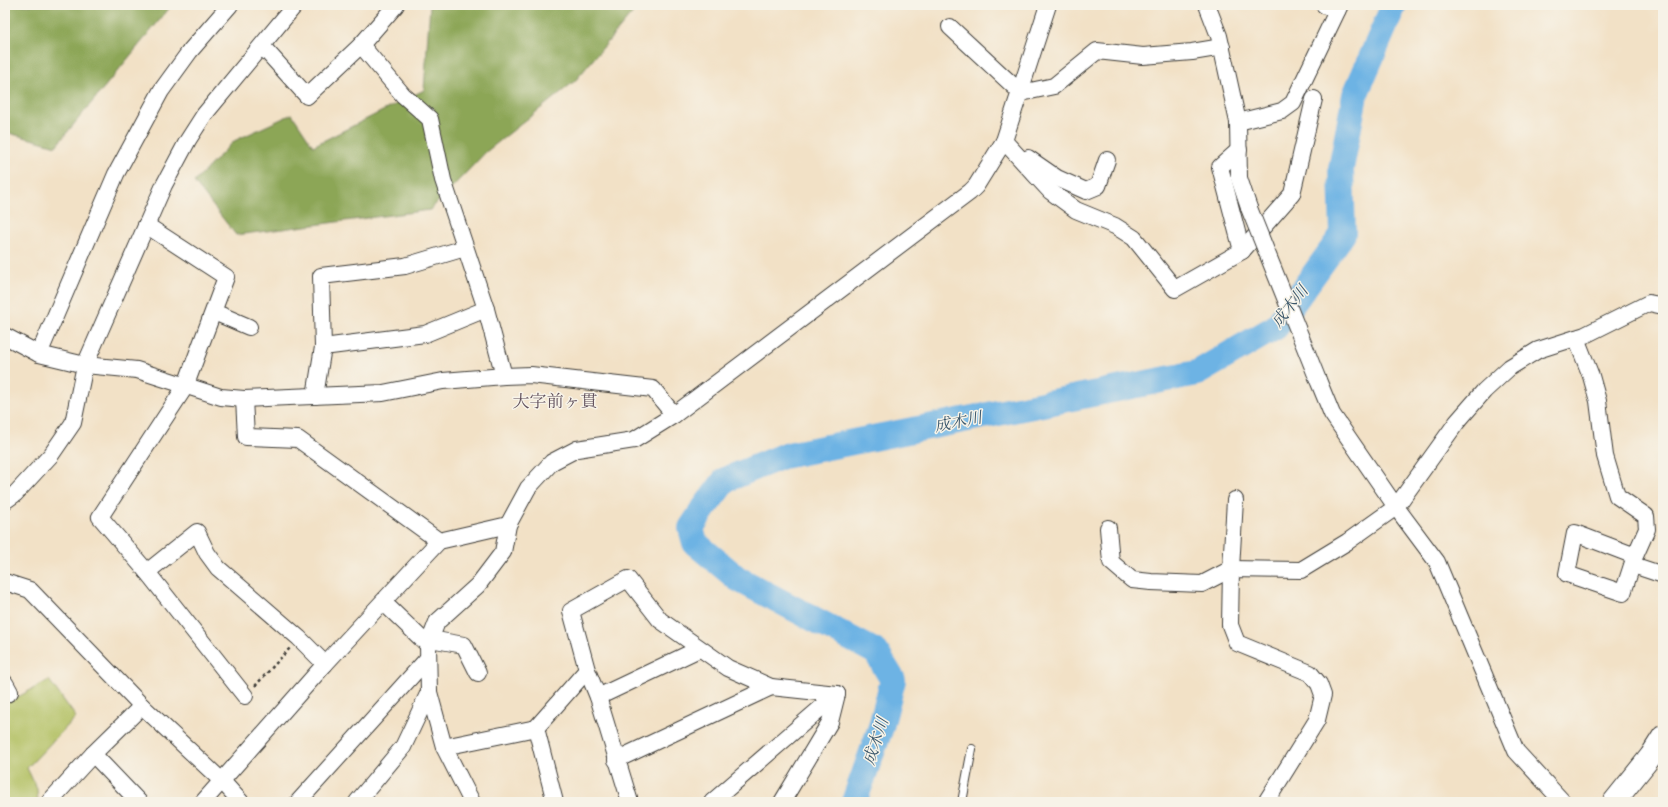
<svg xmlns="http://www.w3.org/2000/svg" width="1668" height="807" viewBox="0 0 1668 807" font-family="'Gentium Book Plus','Noto Serif JP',serif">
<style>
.green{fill:#b1bf61;stroke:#666e3e}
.forest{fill:#8ca657;stroke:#54613a}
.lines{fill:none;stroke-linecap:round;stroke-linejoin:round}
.river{stroke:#6db3e4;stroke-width:26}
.service-casing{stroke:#3c3a36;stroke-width:10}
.minor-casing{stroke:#3c3a36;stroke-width:18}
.secondary-casing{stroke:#3c3a36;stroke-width:24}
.path{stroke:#3c3a36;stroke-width:2.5;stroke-dasharray:3 3;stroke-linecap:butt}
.service{stroke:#fff;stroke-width:8}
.minor{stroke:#fff;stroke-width:16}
.secondary{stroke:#fff;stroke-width:22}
.minor-bridge-casing{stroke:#3c3a36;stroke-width:18;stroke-linecap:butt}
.minor-bridge{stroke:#fff;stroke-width:16}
.labels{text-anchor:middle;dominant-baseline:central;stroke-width:3;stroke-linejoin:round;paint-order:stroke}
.water-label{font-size:16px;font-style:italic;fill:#3c586c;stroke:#f7f3e8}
.quarter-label{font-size:17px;fill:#61515d;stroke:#f7f3e8}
</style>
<rect width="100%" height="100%" fill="#f7f3e8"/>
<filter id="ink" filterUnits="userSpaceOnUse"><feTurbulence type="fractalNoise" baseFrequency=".025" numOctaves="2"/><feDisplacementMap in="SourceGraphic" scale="8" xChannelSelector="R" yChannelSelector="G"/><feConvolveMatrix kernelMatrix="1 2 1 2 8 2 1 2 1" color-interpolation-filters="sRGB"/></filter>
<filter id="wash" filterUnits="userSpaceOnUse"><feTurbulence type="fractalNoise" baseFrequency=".012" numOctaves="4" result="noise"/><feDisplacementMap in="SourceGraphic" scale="16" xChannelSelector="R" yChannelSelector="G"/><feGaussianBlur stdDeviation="0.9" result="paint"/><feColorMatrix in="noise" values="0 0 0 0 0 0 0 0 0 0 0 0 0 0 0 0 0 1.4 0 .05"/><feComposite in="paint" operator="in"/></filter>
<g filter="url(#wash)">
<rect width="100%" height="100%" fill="#f2e1c6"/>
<polygon class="green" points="49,680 76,717 27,768 37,789 38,802 5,802 5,704"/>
<g class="forest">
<polygon points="5,5 172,5 56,146 5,132"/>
<polygon points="430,5 639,5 575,81 486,152 430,210 236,235 194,182 234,141 292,114 313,146 424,90"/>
</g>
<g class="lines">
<polyline class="river" points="854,802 881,727 893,680 876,652 738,579 695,543 691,528 704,508 725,480 783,456 1197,373 1276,327 1343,234 1341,169 1355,95 1394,5"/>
</g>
</g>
<g filter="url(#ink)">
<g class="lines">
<g class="service-casing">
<polyline id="service" points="962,802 972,749"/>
</g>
<g class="minor-casing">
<g id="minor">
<polyline points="1207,5 1219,36 1238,122 1239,178 1249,208"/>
<polyline points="1324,5 1337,11"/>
<polyline points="950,27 1021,93 1054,86 1097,51 1143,56 1192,52 1222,47"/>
<polyline points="361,45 403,95 430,119 443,180 486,309 504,376"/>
<polyline points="262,46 307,96 361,45 396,5"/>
<polyline points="1238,122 1282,111 1293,103 1340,5"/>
<polyline points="1004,141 1050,191 1076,210 1115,226 1134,238 1175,289 1242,251 1220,167 1239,150"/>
<polyline points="1028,158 1057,178 1086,191 1098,186 1107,160"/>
<polyline points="146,225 226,277 185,387 100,517 147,572 245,696"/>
<polyline points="1242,251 1292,194 1314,99"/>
<polyline points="214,312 249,327"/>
<polyline points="5,336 39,354 85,365 137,370 221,397 244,399 383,393 443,381 504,376 531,375 653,389 674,415"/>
<polyline points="1576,338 1591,376 1598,401 1605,456 1617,496 1646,516 1647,529 1635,556 1623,593 1567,574 1575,533 1635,556"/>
<polyline points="323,347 425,334 486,309"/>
<polyline points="39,354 116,174 161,91 190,51 230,5"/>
<polyline points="1318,380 1332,414 1396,507 1437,562 1516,751 1563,802"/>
<polyline points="315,396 323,347 321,276 405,266 465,248"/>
<polyline points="244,399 246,437 298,439 439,541"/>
<polyline points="1235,500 1231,569 1230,625 1237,643 1310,673 1319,684 1323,695 1317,720 1266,802"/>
<polyline points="5,501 15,494 51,455 73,423 85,365 164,185 188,140 204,115 295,5"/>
<polyline points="1108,528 1111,562 1132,580 1151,582 1202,584 1231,569 1301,570 1347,542 1396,507 1457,422 1484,391 1510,367 1538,350 1585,335 1649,303 1663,306"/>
<polyline points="1633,565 1663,575"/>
<polyline points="147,572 197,532 207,553 218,568 299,638 325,664"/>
<polyline points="5,582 30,590 142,706 222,781 241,802"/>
<polyline points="383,602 428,645"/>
<polyline points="430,639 464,645 478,673"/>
<polyline points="5,683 10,692 5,695"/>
<polyline points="598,697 699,649"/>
<polyline points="536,728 555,802"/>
<polyline points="444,747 536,728 587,670"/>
<polyline points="93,754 139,802"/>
<polyline points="616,760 771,687"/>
<polyline points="51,802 50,801 93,754 142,706"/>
<polyline points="203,802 325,664 439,541 508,525"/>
<polyline points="298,802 428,658"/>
<polyline points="357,802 403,747 429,692"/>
<polyline points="472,802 444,747 429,692 428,645 437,622 478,585 503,552 508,525 528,488 552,462 577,449 634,440 674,415 970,192 976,186 1004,141 1048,5"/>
<polyline points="630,802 598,697 587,670 571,611 628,579 660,620 728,668 771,687 837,694"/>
<polyline points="712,802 837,694"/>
<polyline points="782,802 830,722 837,694"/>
</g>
</g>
<g class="secondary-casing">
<polyline id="secondary" points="1614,802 1651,756 1663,737"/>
</g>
<polyline class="path" points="255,686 290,648"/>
<use href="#service" class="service"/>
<use href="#minor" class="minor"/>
<use href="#secondary" class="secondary"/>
<g class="minor-bridge-casing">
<polyline id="minor-bridge" points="1249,208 1318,380"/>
</g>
<use href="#minor-bridge" class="minor-bridge"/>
</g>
</g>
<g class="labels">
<g class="water-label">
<text transform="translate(1289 306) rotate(-52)">成木川</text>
<text transform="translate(958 421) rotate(-11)">成木川</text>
<text transform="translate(875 741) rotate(-72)">成木川</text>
</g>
<g class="quarter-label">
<text x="555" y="400">大字前ヶ貫</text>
</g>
</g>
<rect width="1668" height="807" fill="none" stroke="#f7f3e8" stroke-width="20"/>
</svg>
